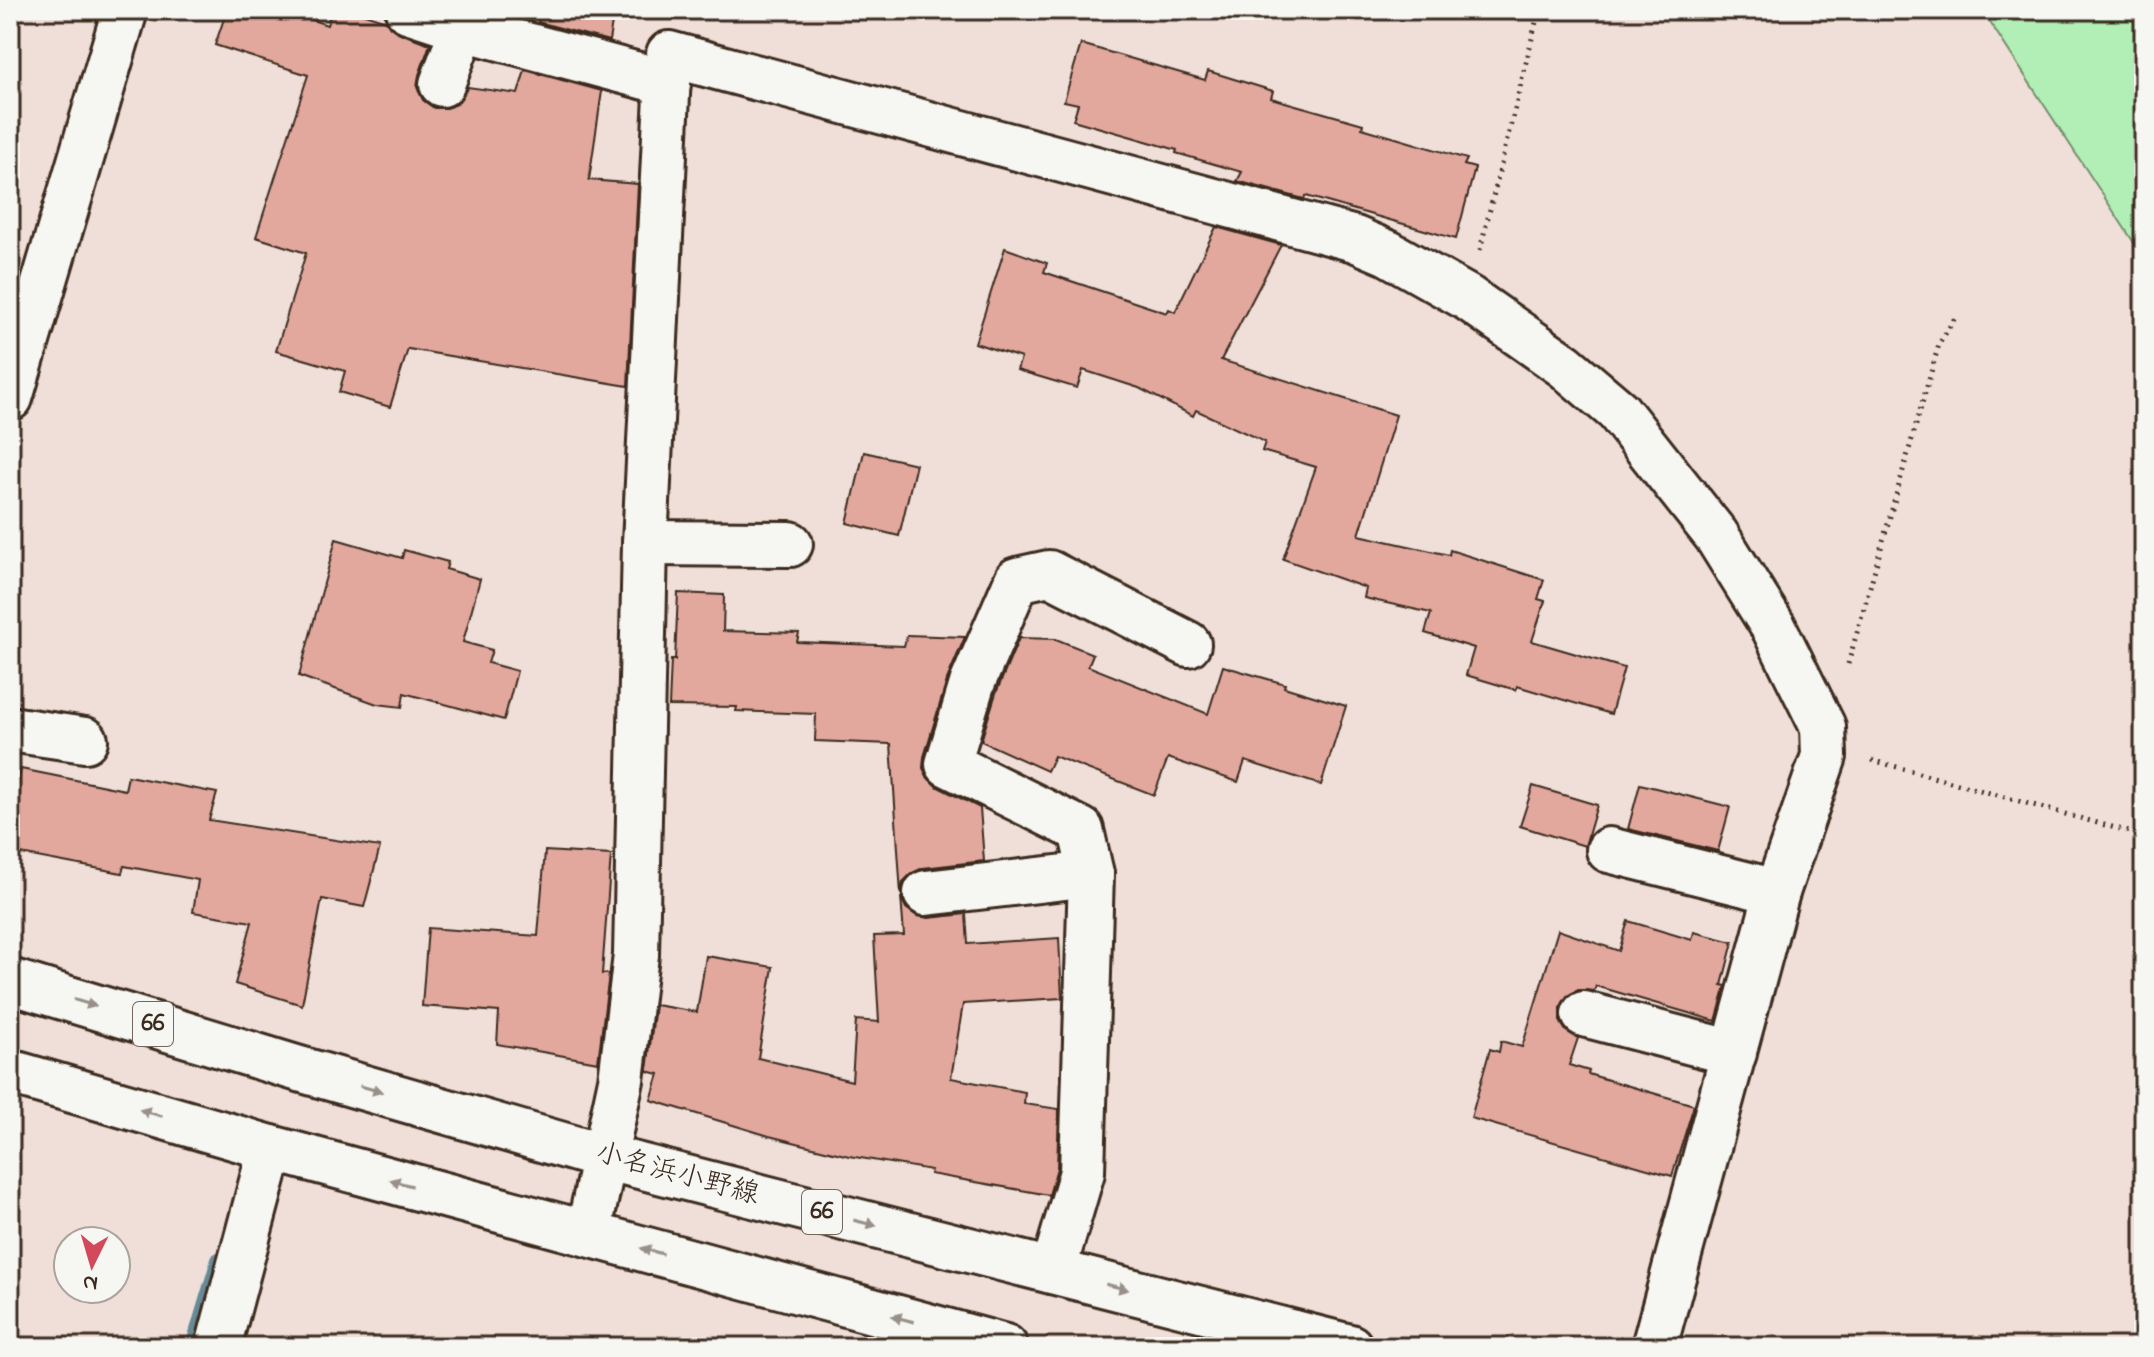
<svg xmlns="http://www.w3.org/2000/svg" width="2154" height="1357" viewBox="0 0 2154 1357" font-family="'Indie Flower','Klee One',sans-serif">
<style>
.green{fill:#b1efb6;stroke:#768c6a;stroke-width:2}
.lines{fill:none;stroke-linecap:round;stroke-linejoin:round}
.stream{stroke:#678a96;stroke-width:16}
.building{fill:#e2a89e;stroke:#3b2a1e;stroke-width:2}
.minor-casing{stroke:#3b2a1e;stroke-width:50}
.major-casing{stroke:#3b2a1e;stroke-width:50}
.path{stroke:#3b2a1e;stroke-width:5;stroke-dasharray:2 6;stroke-linecap:butt}
.minor{stroke:#f6f6f2;stroke-width:44}
.major{stroke:#f6f6f2;stroke-width:44}
.oneway{fill:#989088}
.labels{text-anchor:middle;dominant-baseline:central;stroke-width:8;stroke-linejoin:round;paint-order:stroke}
.shield{fill:#f6f6f2;stroke:#73675e;stroke-width:2}
.shield-label{font-size:26px;font-weight:bold;fill:#3b2a1e}
.street-label{font-size:28px;fill:#3b2a1e;stroke:#f6f6f2}
</style>
<rect width="100%" height="100%" fill="#f0dfd9"/>
<filter id="ink" filterUnits="userSpaceOnUse"><feTurbulence type="fractalNoise" baseFrequency=".0125" numOctaves="2"/><feDisplacementMap in="SourceGraphic" scale="16" xChannelSelector="R" yChannelSelector="G"/><feConvolveMatrix kernelMatrix="1 2 1 2 8 2 1 2 1" color-interpolation-filters="sRGB"/></filter>
<g filter="url(#ink)">
<polygon class="green" points="1982,10 2144,10 2144,258"/>
<g class="lines">
<polyline class="stream" points="193,1347 219,1260"/>
</g>
<g class="building">
<polygon points="227,10 283,10 327,25 332,10 353,10 386,21 390,27 400,33 430,44 419,75 417,87 423,100 434,108 447,108 457,104 468,87 518,94 525,70 602,91 589,180 638,184 628,386 408,349 390,407 339,392 345,371 276,351 306,253 256,237 308,75 215,45"/>
<polygon points="542,10 614,10 609,41 538,22"/>
<polygon points="1081,44 1205,80 1208,71 1273,91 1271,98 1363,124 1362,128 1467,159 1464,165 1475,168 1456,239 1306,196 1304,199 1237,181 1242,172 1176,153 1177,150 1073,120 1078,104 1064,101"/>
<polygon points="1216,227 1281,245 1221,360 1396,415 1359,535 1449,555 1450,550 1544,580 1538,599 1545,601 1532,641 1624,668 1611,714 1517,686 1516,690 1466,675 1474,648 1425,633 1431,613 1364,598 1366,588 1283,559 1316,467 1262,451 1265,442 1196,410 1193,416 1139,388 1083,370 1077,388 1017,370 1021,358 975,343 1005,248 1047,263 1044,272 1167,313 1169,309 1175,312"/>
<polygon points="864,452 916,464 899,536 847,523"/>
<polygon points="336,539 402,558 404,550 448,562 446,569 480,579 463,642 492,650 488,663 517,671 504,720 404,693 402,707 377,704 299,676"/>
<polygon points="678,593 724,595 723,631 799,633 797,642 904,646 907,635 965,637 948,677 924,757 923,768 928,778 936,786 980,808 984,861 923,868 912,873 903,882 901,895 891,744 815,741 816,714 736,711 737,707 669,706 671,660 675,660"/>
<polygon points="1019,638 1056,639 1093,654 1088,666 1208,714 1223,666 1285,684 1284,687 1346,706 1321,785 1245,761 1238,782 1168,758 1154,795 1054,756 1047,771 981,741 996,693"/>
<polygon points="21,769 125,790 128,776 217,793 209,820 380,847 364,907 322,899 302,1005 235,984 252,922 193,912 198,880 124,866 122,873 10,852 10,825"/>
<polygon points="1640,784 1730,807 1718,851 1628,829"/>
<polygon points="1533,786 1597,805 1585,846 1520,826"/>
<polygon points="545,851 611,855 602,974 609,974 598,1062 497,1044 499,1012 422,1006 428,928 538,936"/>
<polygon points="901,897 906,908 917,916 929,918 966,914 968,944 1059,938 1062,998 963,1004 951,1078 1025,1092 1024,1104 1059,1109 1057,1168 1049,1195 930,1174 931,1170 849,1156 769,1136 651,1100 659,1074 647,1071 655,1005 697,1012 706,956 773,967 758,1058 852,1081 856,1020 879,1022 874,936 904,935"/>
<polygon points="1628,921 1692,940 1694,932 1733,942 1722,985 1726,986 1716,1021 1596,986 1594,991 1578,990 1567,996 1560,1008 1560,1021 1566,1031 1578,1038 1569,1065 1589,1071 1588,1074 1694,1105 1672,1176 1471,1118 1490,1049 1499,1052 1501,1041 1522,1047 1558,930 1619,951"/>
</g>
<g class="lines">
<g class="minor-casing">
<g id="minor">
<polyline points="408,10 463,28 668,83"/>
<polyline points="442,84 463,28"/>
<polyline points="10,398 125,10"/>
<polyline points="645,543 790,544"/>
<polyline points="10,729 85,740"/>
<polyline points="1609,850 1777,892"/>
<polyline points="926,893 1091,874"/>
<polyline points="1584,1014 1734,1053"/>
<polyline points="588,1234 621,1080 636,955 645,543 669,54 1355,239 1388,253 1468,298 1565,366 1618,411 1716,535 1774,628 1823,727 1824,756 1777,892 1654,1347"/>
<polyline points="1053,1271 1082,1172 1091,874 1081,830 948,764 972,684 1017,580 1049,573 1188,644"/>
<polyline points="218,1347 271,1148"/>
</g>
</g>
<g class="major-casing">
<g id="major">
<polyline points="10,981 296,1068 604,1157 1350,1347"/>
<polyline points="10,1072 271,1148 1005,1347"/>
</g>
</g>
<g class="path">
<polyline points="1480,250 1539,10"/>
<polyline points="1848,664 1939,344 1956,316"/>
<polyline points="1872,760 2144,836"/>
</g>
<use href="#minor" class="minor"/>
<use href="#major" class="major"/>
</g>
<defs><path id="oneway-solid" d="M-6-.8H1V-3.2L6.5 0L1 3.2V.8H-6Z" transform="scale(2)"/></defs>
<g class="oneway">
<use href="#oneway-solid" transform="translate(85 1003) rotate(17)"/>
<use href="#oneway-solid" transform="translate(371 1089) rotate(16)"/>
<use href="#oneway-solid" transform="translate(151 1113) rotate(-164)"/>
<use href="#oneway-solid" transform="translate(401 1183) rotate(-165)"/>
<use href="#oneway-solid" transform="translate(865 1223) rotate(14)"/>
<use href="#oneway-solid" transform="translate(652 1251) rotate(-165)"/>
<use href="#oneway-solid" transform="translate(1117 1287) rotate(14)"/>
<use href="#oneway-solid" transform="translate(903 1319) rotate(-165)"/>
</g>
</g>
<g class="labels">
<g class="shield">
<rect x="133" y="1002" width="40" height="44" rx="6"/>
<rect x="802" y="1190" width="40" height="44" rx="6"/>
</g>
<g class="shield-label">
<text x="153" y="1024">66</text>
<text x="822" y="1212">66</text>
</g>
<g class="street-label">
<text transform="translate(677 1175) rotate(15)">小名浜小野線</text>
</g>
</g>
<rect width="2154" height="1357" fill="none" stroke="#f6f6f2" stroke-width="40"/>
<rect x="20" y="20" width="2114" height="1317" fill="none" stroke="#3b2a1e" stroke-width="3" filter="url(#ink)"/>
<g transform="translate(92 1265) rotate(185)"><circle r="38" fill="#f6f6f2" stroke="#aba49d" stroke-width="2"/>
<path d="M0-6L14 30L0 20L-14 30Z" fill="#d1495b"/>
<text y="-12" font-size="22" font-weight="bold" text-anchor="middle" fill="#3b2a1e">N</text>
</g>
</svg>
